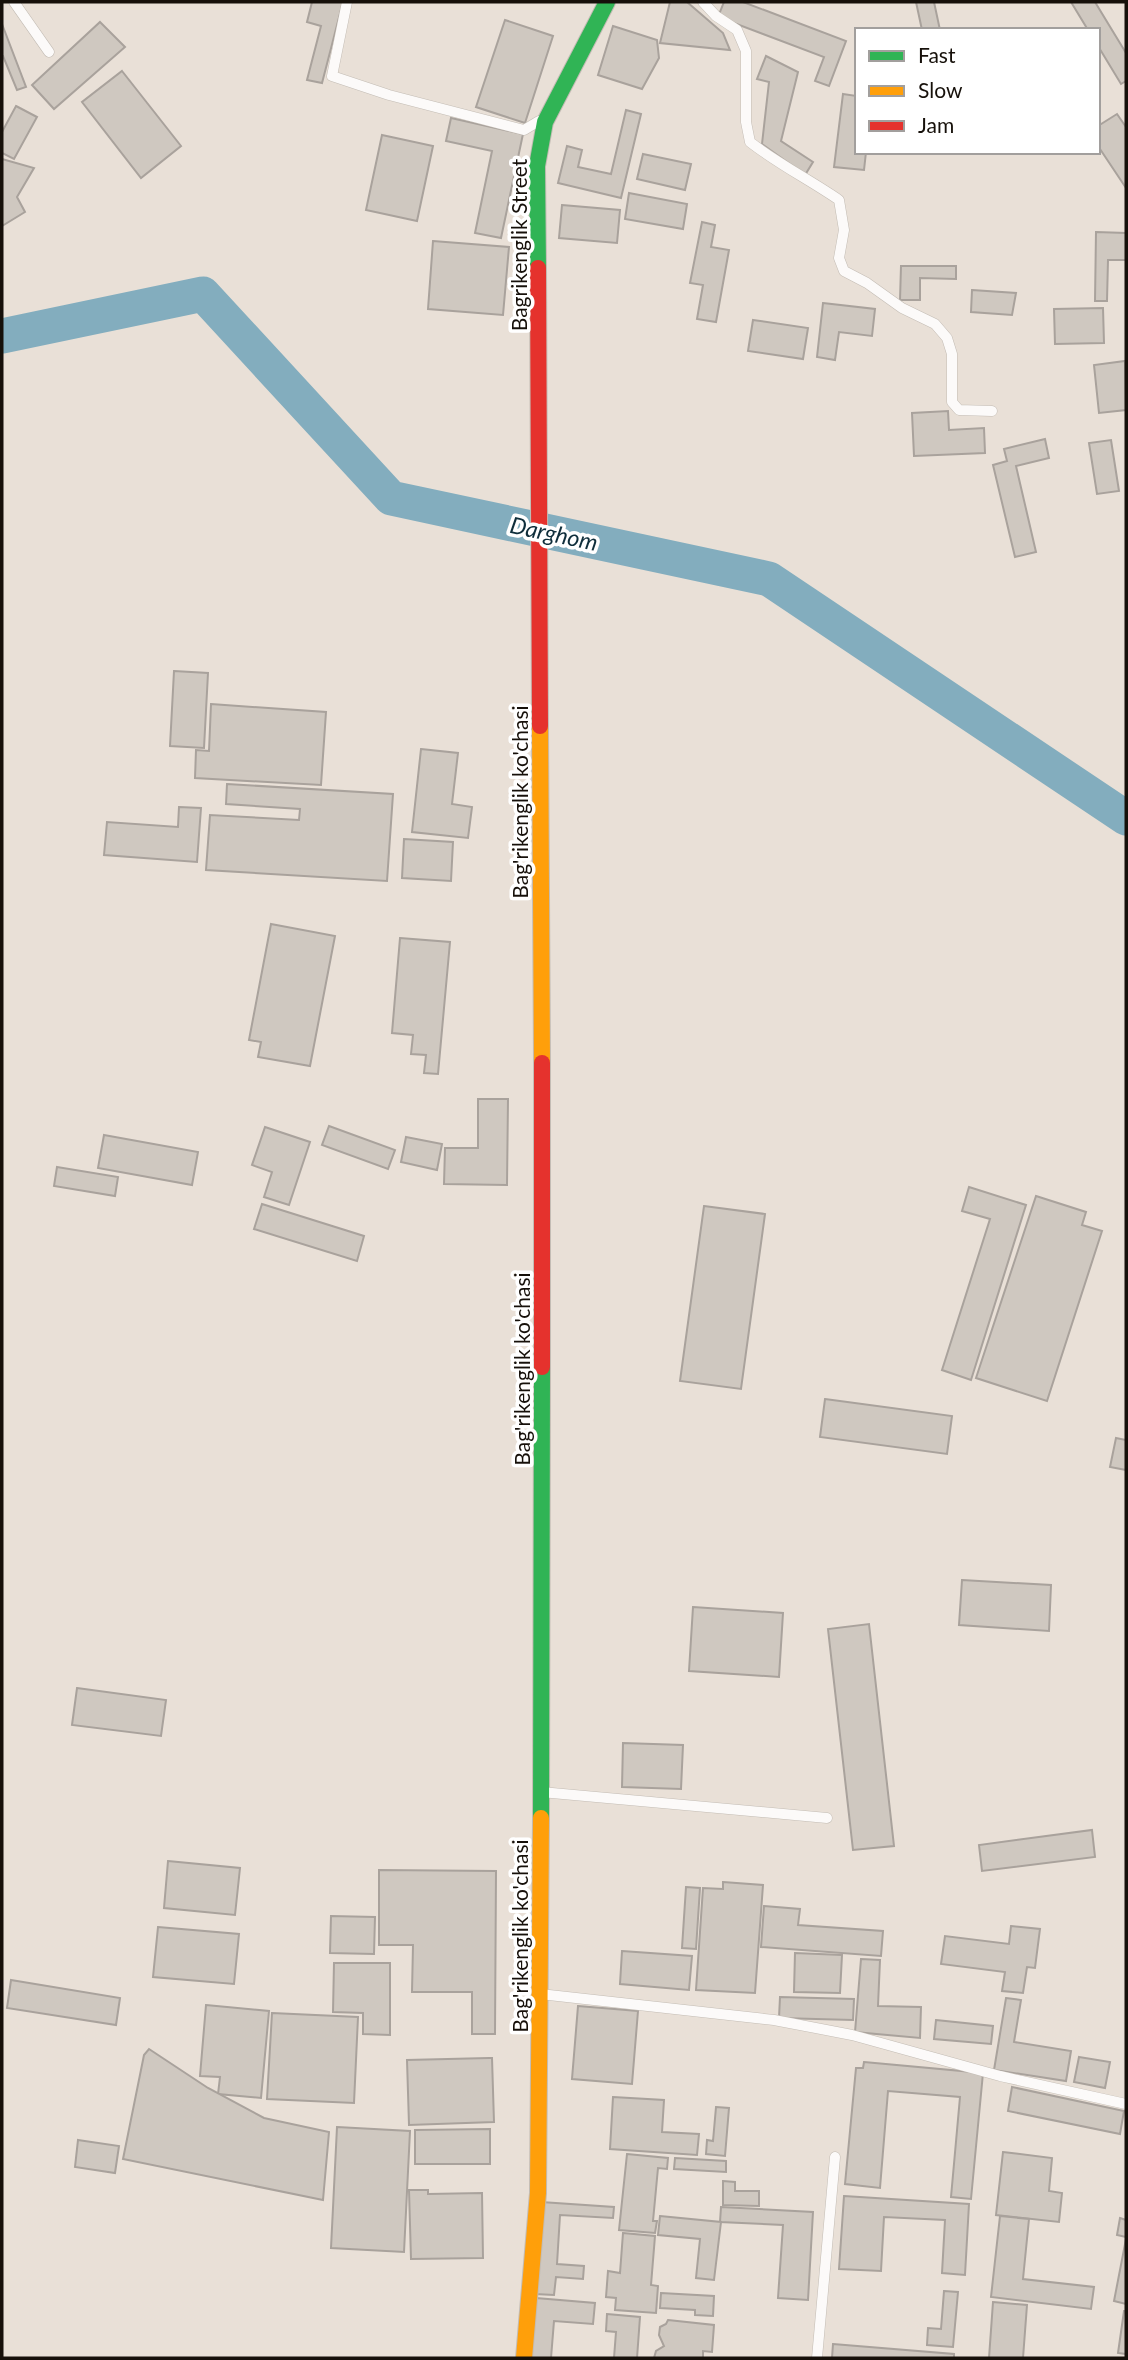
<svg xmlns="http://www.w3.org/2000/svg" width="1128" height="2360" viewBox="0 0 1128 2360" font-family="Lato,sans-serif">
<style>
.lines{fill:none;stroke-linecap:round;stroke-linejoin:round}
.river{stroke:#83adbe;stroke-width:35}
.building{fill:#cfc8c0;stroke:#a9a29c;stroke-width:2}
.lane-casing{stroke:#c3bcb4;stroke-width:11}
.fast-casing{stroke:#c3bcb4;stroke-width:18}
.slow-casing{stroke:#c3bcb4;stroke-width:18}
.jam-casing{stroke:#c3bcb4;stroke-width:18}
.lane{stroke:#fcfaf9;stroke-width:10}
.fast{stroke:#30b455;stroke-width:16}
.slow{stroke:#ff9f0a;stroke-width:16}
.jam{stroke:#e5322d;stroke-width:16}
.labels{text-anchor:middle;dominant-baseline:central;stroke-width:7;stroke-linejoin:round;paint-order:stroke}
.street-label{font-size:21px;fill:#16100a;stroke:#fff}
.water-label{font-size:23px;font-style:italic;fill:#0f2e3b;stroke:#fff}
</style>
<rect width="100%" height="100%" fill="#e9e0d7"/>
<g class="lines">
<polyline class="river" points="2,336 203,294 391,498 769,579 1126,818"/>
</g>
<g class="building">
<polygon points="312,2 343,2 322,83 307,80 321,26 307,22"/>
<polygon points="670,2 687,2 723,33 730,50 660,43"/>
<polygon points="724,2 743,2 846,41 829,86 815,81 824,57 718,17"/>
<polygon points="916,2 934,2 940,30 922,30"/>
<polygon points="1071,2 1095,2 1126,53 1126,81 1121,84 1098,46 1098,30 1088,30"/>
<polygon points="505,20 553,36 525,123 476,107"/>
<polygon points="100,22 125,47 54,109 32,85"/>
<polygon points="2,24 26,87 17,90 3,56 2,56"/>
<polygon points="613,26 657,40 659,58 642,89 598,75"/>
<polygon points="766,56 798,72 781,141 813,162 805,175 762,144 769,82 757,79"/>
<polygon points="122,71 181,146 141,178 82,102"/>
<polygon points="843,94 857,96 857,152 866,152 864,170 834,167"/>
<polygon points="16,106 37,117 14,159 2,153 2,132"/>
<polygon points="626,110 641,114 621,198 558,183 567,146 582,150 578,167 611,174"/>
<polygon points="1117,114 1126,127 1126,188 1098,146 1098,126"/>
<polygon points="451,118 523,134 501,238 475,233 492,151 446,141"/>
<polygon points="382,135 433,146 417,221 366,210"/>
<polygon points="643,154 691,164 685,190 637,179"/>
<polygon points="2,159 34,168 17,197 25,212 2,226"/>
<polygon points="629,193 687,204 683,229 625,219"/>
<polygon points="562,205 620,210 617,243 559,238"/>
<polygon points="702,222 715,225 711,247 729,250 716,322 697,319 703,285 690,283"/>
<polygon points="1096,232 1126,233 1126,260 1108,260 1107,301 1095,301"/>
<polygon points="433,241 509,247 503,315 428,309"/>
<polygon points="901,266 956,266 956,279 920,278 920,300 900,300"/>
<polygon points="972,290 1016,293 1012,315 971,312"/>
<polygon points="823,303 875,309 872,336 839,332 835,360 817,357"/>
<polygon points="1103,308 1104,343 1055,344 1054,309"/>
<polygon points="753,320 808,328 803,359 748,351"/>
<polygon points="1125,361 1126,410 1099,413 1094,365"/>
<polygon points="948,411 949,430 984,428 985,453 914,456 912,413"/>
<polygon points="1045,439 1049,458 1016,466 1036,552 1015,557 993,465 1007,461 1004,449"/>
<polygon points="1111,440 1119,491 1097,494 1089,443"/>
<polygon points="174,671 208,673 204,748 170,746"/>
<polygon points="211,704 326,712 321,785 195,778 196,750 209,751"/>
<polygon points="421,749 458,753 452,804 472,807 468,838 412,832"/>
<polygon points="227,784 393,794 387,881 206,870 210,815 299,820 300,809 226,804"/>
<polygon points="179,807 201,808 197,862 104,855 107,822 178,827"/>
<polygon points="404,839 453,842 451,881 402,878"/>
<polygon points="271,924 335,936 310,1066 258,1057 261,1042 249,1040"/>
<polygon points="400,938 450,942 438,1074 424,1073 426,1055 411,1054 413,1035 392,1033"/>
<polygon points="478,1099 508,1099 507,1185 444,1184 445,1148 478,1148"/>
<polygon points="329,1126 395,1150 388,1169 322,1145"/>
<polygon points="265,1127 310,1142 289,1205 264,1197 272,1172 252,1165"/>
<polygon points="104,1135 198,1152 192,1185 98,1168"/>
<polygon points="406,1137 442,1144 437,1170 401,1162"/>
<polygon points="57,1167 118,1177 115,1196 54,1186"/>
<polygon points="969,1187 1026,1205 971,1380 942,1370 990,1219 962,1211"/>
<polygon points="1036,1196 1086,1212 1082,1225 1102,1231 1047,1401 976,1378"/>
<polygon points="262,1204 364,1236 357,1261 254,1229"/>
<polygon points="704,1206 765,1214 741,1389 680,1381"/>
<polygon points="825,1399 952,1416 947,1454 820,1437"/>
<polygon points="1116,1438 1126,1440 1126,1470 1110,1467"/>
<polygon points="962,1580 1051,1585 1049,1631 959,1625"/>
<polygon points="693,1607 783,1613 779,1677 689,1671"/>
<polygon points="869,1624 894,1846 853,1850 828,1629"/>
<polygon points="77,1688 166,1700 161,1736 72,1725"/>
<polygon points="623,1743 683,1745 681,1789 622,1787"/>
<polygon points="1092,1830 1095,1857 982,1871 979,1845"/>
<polygon points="168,1861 240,1868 235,1915 164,1908"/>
<polygon points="379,1870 496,1871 495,2034 472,2034 472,1992 412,1992 413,1945 379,1945"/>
<polygon points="723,1882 763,1885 755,1993 696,1990 703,1888 723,1889"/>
<polygon points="686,1887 700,1888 696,1949 682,1948"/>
<polygon points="764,1906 800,1909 798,1925 883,1931 881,1956 761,1947"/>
<polygon points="331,1916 375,1917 374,1954 330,1953"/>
<polygon points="1011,1926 1040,1929 1035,1968 1027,1967 1023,1993 1002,1991 1005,1972 941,1964 945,1936 1009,1944"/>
<polygon points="158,1927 239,1934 234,1984 153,1977"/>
<polygon points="622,1951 692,1956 689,1990 620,1984"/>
<polygon points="795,1953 842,1955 840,1993 794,1992"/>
<polygon points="861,1959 880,1960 878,2006 921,2007 920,2038 855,2032"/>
<polygon points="334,1963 390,1963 390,2035 363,2034 363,2013 333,2012"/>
<polygon points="11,1980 120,1998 116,2025 7,2008"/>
<polygon points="780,1997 854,1999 853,2020 779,2018"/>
<polygon points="1006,1998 1021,2000 1014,2042 1071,2051 1066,2081 994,2070"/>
<polygon points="206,2005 269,2011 261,2098 218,2094 220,2077 200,2076"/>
<polygon points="578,2006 638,2011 632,2084 572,2079"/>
<polygon points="272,2013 358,2017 354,2103 267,2099"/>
<polygon points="936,2020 993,2026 991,2044 934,2039"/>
<polygon points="149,2049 208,2088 264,2118 329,2132 323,2200 123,2159 144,2055"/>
<polygon points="1079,2057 1110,2062 1105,2088 1074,2082"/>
<polygon points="489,2058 492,2058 494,2122 409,2125 407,2060"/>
<polygon points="864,2062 983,2073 971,2199 951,2197 960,2097 888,2091 880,2188 845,2184 856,2068 863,2068"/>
<polygon points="1012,2087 1124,2111 1120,2134 1008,2111"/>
<polygon points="613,2097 664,2100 662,2132 699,2134 697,2155 610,2149"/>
<polygon points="716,2107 729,2108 725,2156 706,2154 707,2140 713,2141"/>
<polygon points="337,2127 410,2131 404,2252 331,2248"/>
<polygon points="490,2129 490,2164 415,2164 415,2130"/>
<polygon points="78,2140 119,2146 115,2173 75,2167"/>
<polygon points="1003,2152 1052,2158 1049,2191 1062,2193 1059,2222 996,2215"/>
<polygon points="627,2154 668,2158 667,2169 658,2168 653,2221 657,2221 655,2233 619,2230"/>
<polygon points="675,2158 726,2161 726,2172 674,2169"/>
<polygon points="723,2181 735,2182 735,2191 759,2191 759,2206 723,2205"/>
<polygon points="409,2190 428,2190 428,2194 482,2193 483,2258 411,2259"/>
<polygon points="844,2196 969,2204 965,2275 942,2273 945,2220 884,2217 881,2271 839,2269"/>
<polygon points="541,2202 614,2207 613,2218 560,2215 557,2264 584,2266 583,2279 556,2277 554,2295 535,2294"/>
<polygon points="721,2207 813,2212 808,2300 778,2298 783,2225 720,2222"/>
<polygon points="660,2216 721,2222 714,2280 696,2278 700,2239 658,2235"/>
<polygon points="1000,2216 1029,2219 1023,2279 1094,2287 1091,2309 991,2297"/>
<polygon points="1120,2218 1126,2220 1126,2237 1117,2235"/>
<polygon points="623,2233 655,2236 651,2285 658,2286 656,2313 615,2310 616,2298 606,2297 608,2271 620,2273"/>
<polygon points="1126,2239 1126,2304 1114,2301"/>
<polygon points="944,2291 958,2292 953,2347 927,2345 928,2328 941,2329"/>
<polygon points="661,2293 714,2296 713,2316 695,2315 695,2310 660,2308"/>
<polygon points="536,2298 595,2303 593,2324 554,2321 551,2358 531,2358"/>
<polygon points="993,2302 1027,2305 1023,2358 989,2358"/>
<polygon points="1124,2311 1126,2311 1126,2354 1118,2353"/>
<polygon points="607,2314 640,2317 637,2358 614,2358 616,2332 606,2331"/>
<polygon points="668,2320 714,2325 712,2352 703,2351 703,2358 654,2358 656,2351 664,2346 659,2335 660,2327 666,2324"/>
<polygon points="833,2344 954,2354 954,2358 832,2358"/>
</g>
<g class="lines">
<g class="lane-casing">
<g id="lane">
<polyline points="14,2 49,52"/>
<polyline points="347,2 332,76 389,95 524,130 539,121 542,122"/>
<path d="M703 2 716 16 737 30 746 51V122L750 142C778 164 810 180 839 200L844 230 839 258 844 271 867 283 902 308 935 324 947 338 952 354V402L959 410 992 411"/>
<polyline points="541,1792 827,1818"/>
<polyline points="540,1994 774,2020 852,2035 1000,2076 1126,2104"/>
<polyline points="817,2358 835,2157"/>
</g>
</g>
<g class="fast-casing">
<g id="fast">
<polyline points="538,268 537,166 545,122 607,2"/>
<polyline points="541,1818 542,1367"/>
</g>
</g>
<g class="slow-casing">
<g id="slow">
<polyline points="540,726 542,1063"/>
<polyline points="524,2358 538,2193 541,1818"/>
</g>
</g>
<g class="jam-casing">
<g id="jam">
<polyline points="538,268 540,726"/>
<polyline points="542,1063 542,1367"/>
</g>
</g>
<use href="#lane" class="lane"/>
<use href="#fast" class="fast"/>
<use href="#slow" class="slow"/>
<use href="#jam" class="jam"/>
</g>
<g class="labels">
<g class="street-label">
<text transform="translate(518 245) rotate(-90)">Bagrikenglik Street</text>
<text transform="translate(519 802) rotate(-90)">Bag'rikenglik ko'chasi</text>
<text transform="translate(521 1369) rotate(-90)">Bag'rikenglik ko'chasi</text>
<text transform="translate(519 1936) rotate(-90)">Bag'rikenglik ko'chasi</text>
</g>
<g class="water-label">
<text transform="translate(554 533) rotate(12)">Darghоm</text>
</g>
</g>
<rect width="1128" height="2360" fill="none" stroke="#16100a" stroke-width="7"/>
<rect x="855" y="28" width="245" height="126" fill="#ffffff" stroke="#a29f9d" stroke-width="2"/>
<rect x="869" y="51" width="35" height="10" fill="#30b455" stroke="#a29f9d" stroke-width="2"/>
<text x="918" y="63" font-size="21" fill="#16100a">Fast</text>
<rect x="869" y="86" width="35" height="10" fill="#ff9f0a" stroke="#a29f9d" stroke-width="2"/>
<text x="918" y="98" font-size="21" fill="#16100a">Slow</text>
<rect x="869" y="121" width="35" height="10" fill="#e5322d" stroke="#a29f9d" stroke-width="2"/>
<text x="918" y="133" font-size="21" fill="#16100a">Jam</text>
</svg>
